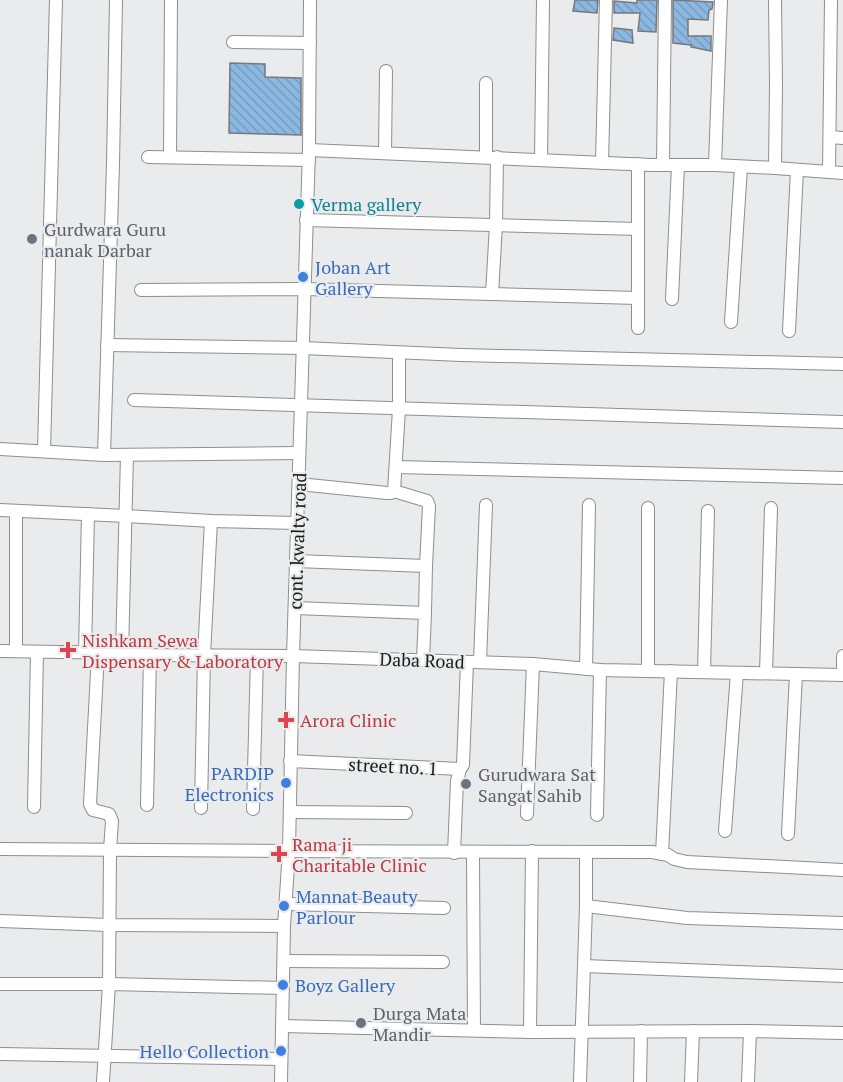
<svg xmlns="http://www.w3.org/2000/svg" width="843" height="1082" viewBox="0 0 843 1082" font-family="'PT Serif',serif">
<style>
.building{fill:url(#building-back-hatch);stroke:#777879;stroke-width:1.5}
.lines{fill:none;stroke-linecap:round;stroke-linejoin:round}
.street-casing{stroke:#8d8e8f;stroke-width:14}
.street{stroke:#fff;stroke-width:12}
.culture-dot{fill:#0f9aa8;stroke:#eaebec;stroke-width:2}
.worship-dot{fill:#6b7280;stroke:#eaebec;stroke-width:2}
.shop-dot{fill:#3f7fe0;stroke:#eaebec;stroke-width:2}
.health-dot{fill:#e0444e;stroke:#eaebec;stroke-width:2}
.labels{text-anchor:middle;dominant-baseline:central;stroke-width:4.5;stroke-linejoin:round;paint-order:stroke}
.culture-label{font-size:18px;fill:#0d838f;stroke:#eaebec;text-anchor:start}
.worship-label{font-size:18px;fill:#5b616d;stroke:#eaebec;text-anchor:start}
.shop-label{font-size:18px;fill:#366cbe;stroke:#eaebec;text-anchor:start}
.street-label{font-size:18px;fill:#1a1b1b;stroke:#eaebec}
.health-label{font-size:18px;fill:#be3a42;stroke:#eaebec;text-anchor:start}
</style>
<defs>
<pattern id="building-back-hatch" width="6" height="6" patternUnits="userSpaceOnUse" patternTransform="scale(1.5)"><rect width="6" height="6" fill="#8bb7e1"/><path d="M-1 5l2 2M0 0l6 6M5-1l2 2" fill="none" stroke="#779dc0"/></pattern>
</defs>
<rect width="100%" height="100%" fill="#eaebec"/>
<g class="building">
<polygon points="575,0 598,0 597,13 573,11"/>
<polygon points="637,0 657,0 656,32 638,31 640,13 614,13 614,1 637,3"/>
<polygon points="673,0 713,2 712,9 709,10 708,20 688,19 688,36 711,36 711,51 691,47 691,45 673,43"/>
<polygon points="614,28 632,30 633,43 613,40"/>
<polygon points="230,63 265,64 265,77 301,78 301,135 229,133"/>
</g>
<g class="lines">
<g class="street-casing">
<g id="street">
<polyline points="233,42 310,43"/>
<polyline points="486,83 486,157"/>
<polyline points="830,137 843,138"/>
<polyline points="309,150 652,165 715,165 775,168 843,173"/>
<polyline points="385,153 386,71"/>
<polyline points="148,157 309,160"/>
<polyline points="170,157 171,0"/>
<polyline points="541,160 543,0"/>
<polyline points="602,163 606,0"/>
<polyline points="663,164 665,0"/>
<polyline points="715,165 721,0"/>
<polyline points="775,168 776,85 775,0"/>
<polyline points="829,172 831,0"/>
<polyline points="306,220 638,229"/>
<polyline points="141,290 304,289 638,298"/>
<polyline points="492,294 496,225 497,157"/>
<polyline points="672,299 678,165"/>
<polyline points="731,322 741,167"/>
<polyline points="638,328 638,164"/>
<polyline points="789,331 797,170"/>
<polyline points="107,345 303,348 461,355 843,364"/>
<polyline points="134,400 843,422"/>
<polyline points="0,449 104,455 299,453"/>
<polyline points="44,451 56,0"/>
<polyline points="104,455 113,164 116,0"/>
<polyline points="396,467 843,478"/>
<polyline points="299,484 387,493 391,493 394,491 427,501 429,506 426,566"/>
<polyline points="394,491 399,409 399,353"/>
<polyline points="648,508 648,670"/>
<polyline points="0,510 126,516 211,521 298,523"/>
<polyline points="296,561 426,566 425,613"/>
<polyline points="295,608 425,613 423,660"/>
<polyline points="0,651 122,653 150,655 293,656 533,664 600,670 843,675"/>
<polyline points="16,651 16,511"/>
<polyline points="85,653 88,514"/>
<polyline points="98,653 90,804 93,810 109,814 112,821 110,850 109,984 103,1082"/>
<polyline points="122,653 127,455"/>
<polyline points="480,662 486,505"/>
<polyline points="586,669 589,505"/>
<polyline points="704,672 708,511"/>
<polyline points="766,673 771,508"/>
<polyline points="843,675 843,656"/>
<polyline points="290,761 460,769 463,765 467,662"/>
<polyline points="147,805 150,655"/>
<polyline points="34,807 37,652"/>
<polyline points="201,808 204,655 211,521"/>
<polyline points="253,809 257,656"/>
<polyline points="290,812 406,813"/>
<polyline points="527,814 533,664"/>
<polyline points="597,815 600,670"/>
<polyline points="725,831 737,673"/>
<polyline points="788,834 796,674"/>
<path d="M0 849C217 850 435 853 652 852L668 855 674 859 687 862 843 870"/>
<polyline points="454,853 457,781 460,769"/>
<polyline points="473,853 474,1030"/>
<polyline points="662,854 671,671"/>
<polyline points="286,904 444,908"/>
<polyline points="586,906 687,918 843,923"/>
<polyline points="0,921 109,925 284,926"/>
<polyline points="284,961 443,962"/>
<polyline points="584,966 843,976"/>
<polyline points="0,984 109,984 283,988"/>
<polyline points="282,1026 530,1032 532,851"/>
<polyline points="530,1032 750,1031 843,1033"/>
<polyline points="0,1054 281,1059"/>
<polyline points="281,1082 284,926 289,850 293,656 309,150 310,0"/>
<polyline points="580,1082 586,906 586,852"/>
<polyline points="640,1082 641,1031"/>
<polyline points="691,1082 693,1031"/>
<polyline points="748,1082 750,1031"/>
</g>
</g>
<use href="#street" class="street"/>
</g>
<circle class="culture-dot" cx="299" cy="204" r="6"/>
<g class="worship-dot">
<circle cx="32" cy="239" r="6"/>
<circle cx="466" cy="784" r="6"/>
<circle cx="361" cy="1023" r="6"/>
</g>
<g class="shop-dot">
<circle cx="303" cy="277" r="6"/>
<circle cx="286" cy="783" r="6"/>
<circle cx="284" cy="906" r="6"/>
<circle cx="283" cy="985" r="6"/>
<circle cx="281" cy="1051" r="6"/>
</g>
<g class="health-dot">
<path d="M65 641h6v6h6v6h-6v6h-6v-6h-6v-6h6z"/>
<path d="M283 711h6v6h6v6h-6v6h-6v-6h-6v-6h6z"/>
<path d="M276 845h6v6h6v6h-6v6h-6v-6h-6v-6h6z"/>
</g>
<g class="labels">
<g class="culture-label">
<text x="311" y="204">Verma gallery</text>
</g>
<g class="worship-label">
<text x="44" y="229">Gurdwara Guru<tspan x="44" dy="21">nanak Darbar</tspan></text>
<text x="478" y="774">Gurudwara Sat<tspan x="478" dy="21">Sangat Sahib</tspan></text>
<text x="373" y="1013">Durga Mata<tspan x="373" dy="21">Mandir</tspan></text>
</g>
<g class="shop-label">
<text x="315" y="267">Joban Art<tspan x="315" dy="21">Gallery</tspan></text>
<text x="274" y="773" text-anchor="end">PARDIP<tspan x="274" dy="21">Electronics</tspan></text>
<text x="296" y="896">Mannat Beauty<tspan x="296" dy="21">Parlour</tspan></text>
<text x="295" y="985">Boyz Gallery</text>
<text x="269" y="1051" text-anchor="end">Hello Collection</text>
</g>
<g class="street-label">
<text transform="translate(297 541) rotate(-88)">cont. kwalty road</text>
<text transform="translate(422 660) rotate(2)">Daba Road</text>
<text transform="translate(393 766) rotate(3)">street no. 1</text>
</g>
<g class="health-label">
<text x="82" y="640">Nishkam Sewa<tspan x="82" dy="21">Dispensary &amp; Laboratory</tspan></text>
<text x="300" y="720">Arora Clinic</text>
<text x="292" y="844">Rama ji<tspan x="292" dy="21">Charitable Clinic</tspan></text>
</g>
</g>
</svg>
